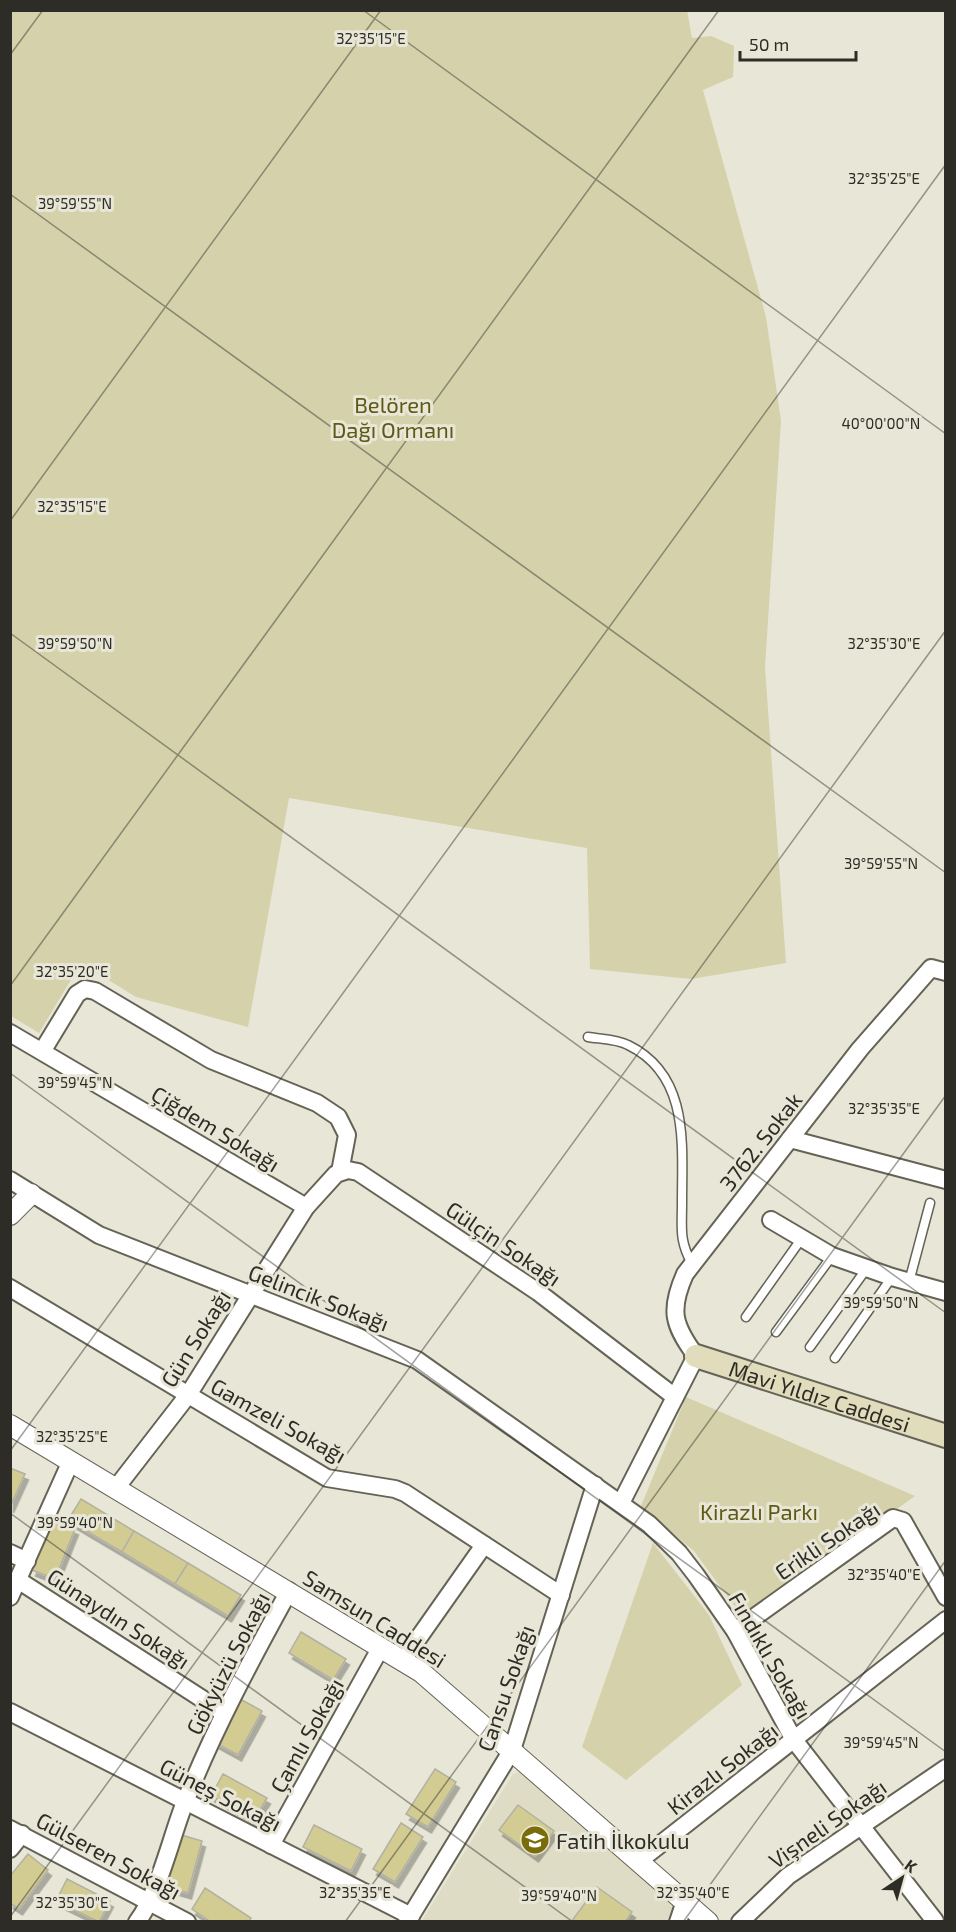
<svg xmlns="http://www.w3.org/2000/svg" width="956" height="1932" viewBox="0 0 956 1932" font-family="'Exo 2',sans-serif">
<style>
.built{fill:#dfdcc5}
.green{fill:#d5d1ab}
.building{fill:#d3cc92;stroke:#b2b1a2;stroke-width:1.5;filter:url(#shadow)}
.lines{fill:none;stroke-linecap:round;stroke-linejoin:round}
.service-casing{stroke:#656355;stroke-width:11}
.minor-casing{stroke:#656355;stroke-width:20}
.tertiary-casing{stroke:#656355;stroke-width:22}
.secondary-casing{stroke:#656355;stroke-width:26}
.service{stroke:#fff;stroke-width:8}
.minor{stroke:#fff;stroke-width:16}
.tertiary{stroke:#fff;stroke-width:20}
.secondary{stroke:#e0dcbc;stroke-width:22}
.ticks{fill:none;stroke:#2d2c26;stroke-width:1.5;stroke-opacity:0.45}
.labels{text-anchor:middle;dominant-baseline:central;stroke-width:6;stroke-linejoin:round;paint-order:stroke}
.park-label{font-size:22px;fill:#605815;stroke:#e8e6d6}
.street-label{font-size:22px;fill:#2d2c26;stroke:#e8e6d6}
.poi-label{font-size:22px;fill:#2d2c26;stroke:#e8e6d6;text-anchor:start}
.ticks-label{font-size:15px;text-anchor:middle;fill:#2d2c26;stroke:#e8e6d6;stroke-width:6;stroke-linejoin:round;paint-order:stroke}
</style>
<defs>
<filter id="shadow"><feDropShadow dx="3.5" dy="6" stdDeviation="0" flood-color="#0004"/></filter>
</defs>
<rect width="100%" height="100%" fill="#e8e6d6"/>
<polygon class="built" points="519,1772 674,1906 668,1921 421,1922 513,1774"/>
<g class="green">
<polygon points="687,10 692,38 711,36 734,46 733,77 703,90 766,317 781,421 765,667 786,963 691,979 590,969 587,848 289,798 248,1027 136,997 81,963 39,1033 11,1016 11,11"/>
<polygon points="686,1397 915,1496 744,1619 694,1551 641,1506"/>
<polygon points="653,1543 709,1615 742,1685 626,1780 582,1747"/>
</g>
<g class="building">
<polygon points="10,1468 25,1474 10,1507"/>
<polygon points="81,1499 134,1531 122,1552 68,1520"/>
<polygon points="52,1520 75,1529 55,1579 32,1570"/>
<polygon points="134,1531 188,1563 175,1584 122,1552"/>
<polygon points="188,1563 241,1595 228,1616 175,1584"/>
<polygon points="301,1632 346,1659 333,1680 289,1653"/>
<polygon points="240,1699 262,1711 238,1755 216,1743"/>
<polygon points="435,1769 456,1782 428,1827 406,1814"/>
<polygon points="223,1774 267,1798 254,1820 211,1796"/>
<polygon points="518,1805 554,1831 535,1856 499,1830"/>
<polygon points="401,1823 423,1837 395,1882 373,1869"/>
<polygon points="314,1825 362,1849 351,1871 303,1847"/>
<polygon points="178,1834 202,1841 188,1893 164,1886"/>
<polygon points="28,1854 48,1870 19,1909 10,1903 10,1876"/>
<polygon points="67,1879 110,1901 99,1922 56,1901"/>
<polygon points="597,1887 632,1912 625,1922 571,1922"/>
<polygon points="205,1888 251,1918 249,1922 211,1922 192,1909"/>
</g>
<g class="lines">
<g class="service-casing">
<g id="service">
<path d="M588 1037C600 1039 617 1039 628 1045 690 1075 682 1145 682 1203 682 1229 679 1240 692 1264"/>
<polyline points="909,1282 930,1203"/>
<polyline points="746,1317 802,1238"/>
<polyline points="776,1332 832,1256"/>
<polyline points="810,1347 867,1268"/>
<polyline points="835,1358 892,1277"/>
</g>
</g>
<g class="minor-casing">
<g id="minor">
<polyline points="10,1033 306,1207"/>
<polyline points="43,1050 77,994 85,989 95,991 211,1060 317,1103 338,1117 347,1135 340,1172"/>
<polyline points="790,1139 946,1180"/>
<polyline points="10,1180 99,1235 417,1360 649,1524 679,1553 696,1575 735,1631 794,1740 935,1921"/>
<polyline points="771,1220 832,1256 892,1277 946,1292"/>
<polyline points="10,1288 327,1478 395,1489 405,1493 561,1595"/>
<polyline points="116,1488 188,1395 306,1207 336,1174 348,1170 358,1172 538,1292 675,1397"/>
<path d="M621 1503 696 1356C673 1325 669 1310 685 1274L860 1049 931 968 946 972"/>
<polyline points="10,1553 27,1561"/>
<polyline points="18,1580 224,1713"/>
<polyline points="10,1597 71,1461"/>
<polyline points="735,1631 893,1518 903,1521 946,1597"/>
<polyline points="403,1660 484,1545"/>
<polyline points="10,1712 411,1916"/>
<polyline points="10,1829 187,1922"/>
<polyline points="271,1845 381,1647"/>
<polyline points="10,1849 22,1834"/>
<polyline points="639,1861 946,1620"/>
<path d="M137 1922C159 1893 171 1837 185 1802 214 1729 251 1660 289 1591"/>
<polyline points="407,1922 512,1750 595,1485"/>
<polyline points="678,1922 685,1901"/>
<polyline points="740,1922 788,1876 946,1768"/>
</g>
</g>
<g class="tertiary-casing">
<g id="tertiary">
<polyline points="10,1215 31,1194"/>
<polyline points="10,1425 421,1672 708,1922"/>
</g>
</g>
<g class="secondary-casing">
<g id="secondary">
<path id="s1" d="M696 1356 946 1436"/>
</g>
</g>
<use href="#service" class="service"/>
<use href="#minor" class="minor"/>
<use href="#tertiary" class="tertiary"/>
<use href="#secondary" class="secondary"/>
</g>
<path class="ticks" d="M363 10 946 434M10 55 43 10M10 194 946 873M10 521 381 10M10 633 946 1313M10 986 719 10M10 1073 946 1752M10 1451 946 164M10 1513 573 1922M10 1917 946 630M345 1922 946 1095M683 1922 946 1560"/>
<defs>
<g id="school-disc" transform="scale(1.5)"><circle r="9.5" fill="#786d08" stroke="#e8e6d6"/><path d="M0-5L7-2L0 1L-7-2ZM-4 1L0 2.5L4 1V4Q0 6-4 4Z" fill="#fff"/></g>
</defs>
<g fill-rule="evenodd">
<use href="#school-disc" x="535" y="1840"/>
</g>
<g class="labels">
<g class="park-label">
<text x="393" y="404">Belören<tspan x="393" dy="25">Dağı Ormanı</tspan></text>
<text x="759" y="1511">Kirazlı Parkı</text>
</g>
<g class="street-label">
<text transform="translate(216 1128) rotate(31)">Çiğdem Sokağı</text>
<text transform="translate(760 1141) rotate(-52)">3762. Sokak</text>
<text transform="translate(504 1243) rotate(34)">Gülçin Sokağı</text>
<text transform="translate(319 1297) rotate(21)">Gelincik Sokağı</text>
<text transform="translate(195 1338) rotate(-58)">Gün Sokağı</text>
<text stroke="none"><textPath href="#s1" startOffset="130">Mavi Yıldız Caddesi</textPath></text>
<text transform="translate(279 1420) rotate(29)">Gamzeli Sokağı</text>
<text transform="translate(827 1540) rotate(-34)">Erikli Sokağı</text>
<text transform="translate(119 1618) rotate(33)">Günaydın Sokağı</text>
<text transform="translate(375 1618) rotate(32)">Samsun Caddesi</text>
<text transform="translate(771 1655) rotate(60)">Fındıklı Sokağı</text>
<text transform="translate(227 1663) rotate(-63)">Gökyüzü Sokağı</text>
<text transform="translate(505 1688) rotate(-71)">Cansu Sokağı</text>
<text transform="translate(306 1735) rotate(-61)">Çamlı Sokağı</text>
<text transform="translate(722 1768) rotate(-38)">Kirazlı Sokağı</text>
<text transform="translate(221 1794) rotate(27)">Güneş Sokağı</text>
<text transform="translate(827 1823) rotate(-35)">Vişneli Sokağı</text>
<text transform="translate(109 1855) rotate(28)">Gülseren Sokağı</text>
</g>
<g class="poi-label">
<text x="556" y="1840">Fatih İlkokulu</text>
</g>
</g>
<g class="ticks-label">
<text x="371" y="44">32°35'15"E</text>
<text x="884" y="184">32°35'25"E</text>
<text x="75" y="209">39°59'55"N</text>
<text x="881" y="429">40°00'00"N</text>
<text x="72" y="512">32°35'15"E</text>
<text x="75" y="649">39°59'50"N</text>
<text x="884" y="649">32°35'30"E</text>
<text x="881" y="869">39°59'55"N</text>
<text x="72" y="977">32°35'20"E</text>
<text x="75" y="1088">39°59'45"N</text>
<text x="884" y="1114">32°35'35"E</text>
<text x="881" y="1308">39°59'50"N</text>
<text x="72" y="1442">32°35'25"E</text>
<text x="75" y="1528">39°59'40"N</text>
<text x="884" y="1580">32°35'40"E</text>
<text x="881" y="1748">39°59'45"N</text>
<text x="355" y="1898">32°35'35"E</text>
<text x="693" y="1898">32°35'40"E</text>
<text x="559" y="1901">39°59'40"N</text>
<text x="72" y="1908">32°35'30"E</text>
</g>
<rect width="956" height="1932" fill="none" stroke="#2d2c26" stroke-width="24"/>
<g transform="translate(902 1878) rotate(36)" stroke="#e8e6d6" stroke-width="4.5" paint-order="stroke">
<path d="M0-4.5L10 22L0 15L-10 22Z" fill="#2d2c26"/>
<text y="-9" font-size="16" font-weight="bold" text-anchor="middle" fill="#2d2c26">K</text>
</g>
<path d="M740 51v9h116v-9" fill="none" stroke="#2d2c26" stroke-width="3"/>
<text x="749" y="51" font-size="18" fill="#2d2c26" stroke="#e8e6d6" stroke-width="4.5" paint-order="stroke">50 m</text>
</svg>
